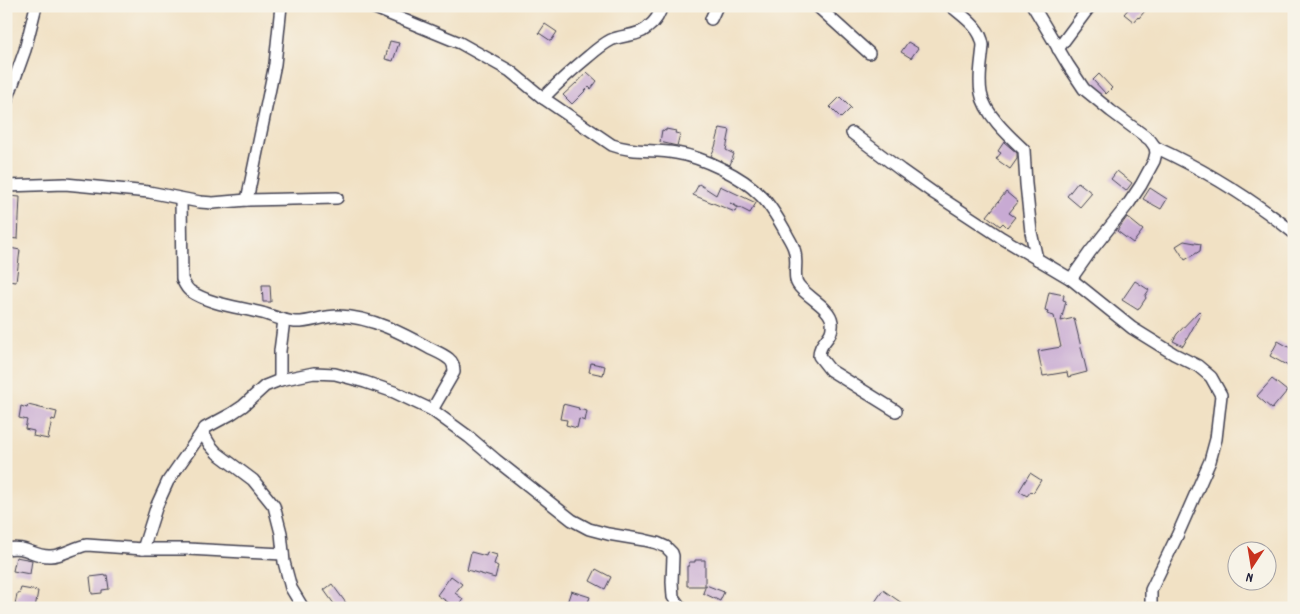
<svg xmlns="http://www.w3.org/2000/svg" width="1300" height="614" viewBox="0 0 1300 614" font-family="Dekko,sans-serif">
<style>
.building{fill:#c8aad3}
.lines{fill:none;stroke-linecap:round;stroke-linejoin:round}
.minor-casing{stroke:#413f50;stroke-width:14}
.minor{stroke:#fff;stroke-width:11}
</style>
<rect width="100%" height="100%" fill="#f7f3e8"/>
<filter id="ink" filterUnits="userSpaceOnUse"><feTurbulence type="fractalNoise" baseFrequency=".02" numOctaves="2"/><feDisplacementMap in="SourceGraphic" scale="10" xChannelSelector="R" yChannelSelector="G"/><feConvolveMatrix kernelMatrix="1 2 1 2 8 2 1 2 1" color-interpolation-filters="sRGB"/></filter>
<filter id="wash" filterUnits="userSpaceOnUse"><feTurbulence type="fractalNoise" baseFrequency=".0096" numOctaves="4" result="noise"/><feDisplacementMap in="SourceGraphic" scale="20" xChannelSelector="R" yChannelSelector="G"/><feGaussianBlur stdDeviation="1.12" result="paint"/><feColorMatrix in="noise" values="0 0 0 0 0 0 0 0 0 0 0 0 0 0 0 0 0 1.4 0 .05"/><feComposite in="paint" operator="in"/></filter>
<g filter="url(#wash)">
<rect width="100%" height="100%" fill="#f1e1c4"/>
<g id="blocks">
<g class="building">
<polygon points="1131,6 1149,6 1139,18 1138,17 1134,22 1124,14"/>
<polygon points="545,24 557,32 551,41 539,33"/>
<polygon points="390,41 399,43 393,61 385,59"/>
<polygon points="908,42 918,48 911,58 901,52"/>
<polygon points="587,72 597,81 591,89 589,87 572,104 563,95 576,83 576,84"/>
<polygon points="1099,74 1112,88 1106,94 1093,80"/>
<polygon points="840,97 851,108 841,118 830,107"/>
<polygon points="720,128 730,130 726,150 734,154 730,165 711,156 715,147"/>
<polygon points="666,129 676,131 675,133 680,134 677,146 660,142 662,130 666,131"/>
<polygon points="1004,142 1017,153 1017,159 1010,169 996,159 1001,153 998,151"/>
<polygon points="1117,171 1132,183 1126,191 1111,179"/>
<polygon points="1078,182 1092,193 1080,207 1067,196"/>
<polygon points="699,184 716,195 720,186 756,203 750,213 730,203 737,208 735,212 693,195"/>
<polygon points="1150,188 1167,199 1161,209 1143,199"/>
<polygon points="1006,192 1018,202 1009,213 1015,217 1007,227 1003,223 1000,226 987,216"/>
<polygon points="9,196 20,197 18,239 8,238"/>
<polygon points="1127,217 1143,230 1133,243 1117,231"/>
<polygon points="1184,241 1201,244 1200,251 1185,260 1176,246"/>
<polygon points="10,248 20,250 16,282 7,281"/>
<polygon points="1135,281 1149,290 1145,296 1146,298 1138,310 1122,300"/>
<polygon points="262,285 270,285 271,302 263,302"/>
<polygon points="1049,292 1064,295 1063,300 1066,301 1061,321 1074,318 1087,372 1068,377 1067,372 1043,376 1038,351 1061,347 1054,316 1047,314 1048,311 1045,310"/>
<polygon points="1199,311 1201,313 1183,346 1173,341 1177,334"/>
<polygon points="1278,341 1294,350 1294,360 1290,367 1270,356"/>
<polygon points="591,363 605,366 603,375 589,372"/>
<polygon points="1272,379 1287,391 1272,409 1257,396"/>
<polygon points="563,404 579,408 578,409 587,411 585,421 579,419 577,428 566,425 567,420 560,419"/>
<polygon points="28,405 57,412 55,420 52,419 48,439 33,436 34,431 25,429 27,420 19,418 21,406 27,408"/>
<polygon points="1030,473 1041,480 1033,493 1031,491 1027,496 1019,491"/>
<polygon points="471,552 486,556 487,552 497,555 494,564 498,566 495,578 467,570"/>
<polygon points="16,557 32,560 30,574 13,571"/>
<polygon points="695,560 705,560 705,586 687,586 687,566 689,566 689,562 695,562"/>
<polygon points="596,569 611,577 605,589 590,581"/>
<polygon points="107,575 109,589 102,590 102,593 92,594 90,577"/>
<polygon points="451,576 462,584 455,593 463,599 457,608 437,595"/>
<polygon points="332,584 346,603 340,608 337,608 324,590"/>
<polygon points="706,585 724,592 720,601 703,593"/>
<polygon points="21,588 38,591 35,608 15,605 17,594 19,594"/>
<polygon points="883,590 909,608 871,608"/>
<polygon points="571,591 590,597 586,608 581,608 567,603"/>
</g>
</g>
</g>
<g filter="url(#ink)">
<use href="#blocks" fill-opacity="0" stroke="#413f50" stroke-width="1"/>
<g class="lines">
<g class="minor-casing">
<g id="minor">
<path d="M370 6 460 43 510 71 543 98 612 145C633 153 654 149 676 153 702 157 742 176 760 195 770 204 777 217 784 229 787 236 792 242 794 249 798 260 794 269 796 280 799 294 830 305 832 322 834 339 819 340 819 356L830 370 896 411"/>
<polyline points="817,6 869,53"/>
<path d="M951 6C964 17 981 28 983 45 982 61 978 77 981 93 984 113 1009 136 1024 150L1026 184 1031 232 1037 259"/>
<polyline points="1033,6 1068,65 1084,89 1111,111 1150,140 1155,147 1156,153 1154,161 1141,185 1129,203 1090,252 1071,279"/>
<polyline points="711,19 717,6"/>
<polyline points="1058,49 1090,6"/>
<path d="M543 98C558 83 573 69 589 56 596 50 603 44 611 40 622 35 638 36 647 28 655 22 660 16 661 6"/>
<polyline points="6,103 25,50 36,6"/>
<polyline points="852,133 901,170 935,194 1002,238 1071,279 1132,328 1174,354 1198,366 1211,377 1221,395 1216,439 1210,461 1177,536 1151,590 1151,608"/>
<path d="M1155 147C1205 170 1252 199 1294 233"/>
<polyline points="6,186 65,184 149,192 200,202 213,203 247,200 337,198"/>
<path d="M181 199 182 279C184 283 186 288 190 291 211 305 239 307 262 313 273 316 283 321 295 322 310 323 324 315 340 316 371 317 402 333 429 348 435 351 443 354 449 359 453 362 454 367 454 372L432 410"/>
<polyline points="247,200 275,64 281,6"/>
<polyline points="280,380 280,351 284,320"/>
<polyline points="202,432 210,445 217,453 253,480 274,506 281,533 284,562 291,588 303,608"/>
<path d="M6 549C26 545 32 556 49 556 61 557 74 547 87 545L143 549H188L283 554"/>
<polyline points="143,549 157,505 168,481 205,428 231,414 243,406 265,386 280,380 314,373 335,374 365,382 394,392 417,403 432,410 469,437 496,460 572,520 589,529 608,534 644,540 657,543 666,547 672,553 673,556 672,582 673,597 681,608"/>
</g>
</g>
<use href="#minor" class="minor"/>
</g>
</g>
<rect width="1300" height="614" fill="none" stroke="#f7f3e8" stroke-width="25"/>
<g transform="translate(1252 566) rotate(192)"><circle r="24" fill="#f7f3e8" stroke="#a29fa3"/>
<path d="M0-4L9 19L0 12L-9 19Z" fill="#c8321e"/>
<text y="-8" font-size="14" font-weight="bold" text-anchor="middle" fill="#22223b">N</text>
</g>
</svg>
